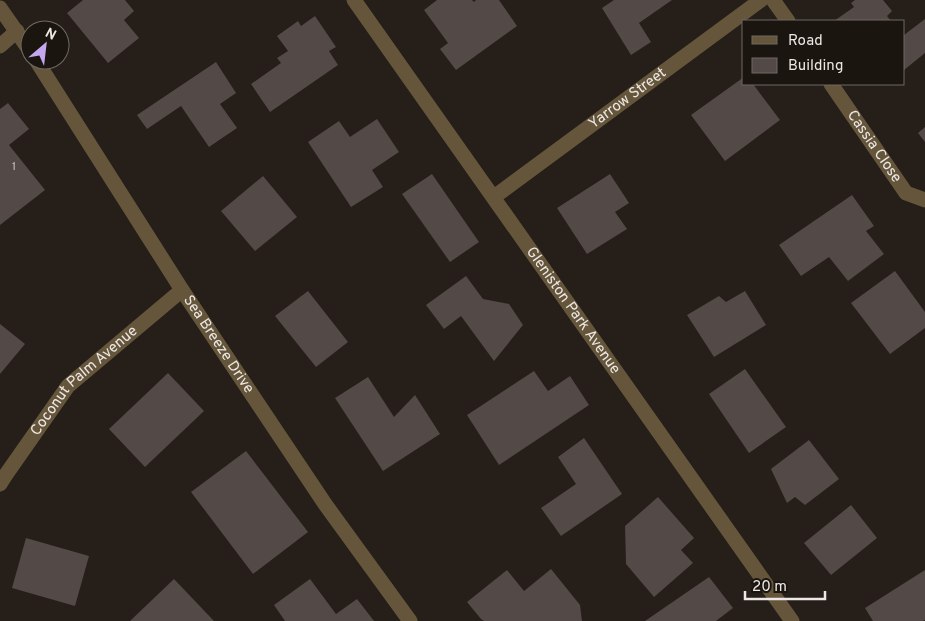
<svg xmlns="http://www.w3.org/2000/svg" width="925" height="621" viewBox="0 0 925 621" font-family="Overpass,sans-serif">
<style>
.building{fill:#534946}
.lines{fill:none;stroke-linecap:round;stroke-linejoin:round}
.street{stroke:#65563b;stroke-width:15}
.labels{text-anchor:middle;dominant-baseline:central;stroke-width:5;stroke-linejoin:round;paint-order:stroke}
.number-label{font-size:12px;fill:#c6c0bd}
.street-label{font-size:15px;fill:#ede8e5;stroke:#1b1510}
</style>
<rect width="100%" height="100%" fill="#251e19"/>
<g class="building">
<polygon points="83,0 125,0 134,11 124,20 139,38 108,63 67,13"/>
<polygon points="437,0 472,0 474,2 476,0 499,0 517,26 456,70 440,49 448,43 424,10"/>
<polygon points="614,0 672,0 639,23 651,42 631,55 602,8"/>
<polygon points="855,0 883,0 892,11 887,16 891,21 834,21 854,7 851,3"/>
<polygon points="315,16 336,47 329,51 338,65 270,112 251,84 281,63 277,58 288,51 277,36 298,21 301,26"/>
<polygon points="925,19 925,53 904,70 904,35"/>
<polygon points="216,62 236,93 220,104 237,128 209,147 181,106 147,129 137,115"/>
<polygon points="744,77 744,84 753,84 780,120 725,161 691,115"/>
<polygon points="8,103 29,129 9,145 45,190 0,225 0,109"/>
<polygon points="377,119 399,152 372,170 383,187 351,207 308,142 339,121 350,137"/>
<polygon points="925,127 925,142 918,133"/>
<polygon points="432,174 479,242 450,262 402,194"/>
<polygon points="610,174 629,203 615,212 627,229 587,254 557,208"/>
<polygon points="263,176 297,217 255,251 221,211"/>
<polygon points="852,195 874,226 866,231 884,254 848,281 829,257 801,276 779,245"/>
<polygon points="895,271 925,312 925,328 890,354 851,303"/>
<polygon points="466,276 483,299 509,304 523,325 494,361 461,316 444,329 426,305"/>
<polygon points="308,291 348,342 316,367 275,316"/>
<polygon points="745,291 766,325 714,357 687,315 719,296 726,302"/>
<polygon points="0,324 25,344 0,374"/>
<polygon points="745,369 786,427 749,453 709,394"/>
<polygon points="534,371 548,391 570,376 589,405 499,465 467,415"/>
<polygon points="168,373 204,411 145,467 109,429"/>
<polygon points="368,377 394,417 415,395 440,434 383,471 335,398"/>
<polygon points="584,438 622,494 561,536 541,508 576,484 558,457"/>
<polygon points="809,440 839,479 805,505 795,497 787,503 771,469"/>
<polygon points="246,451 308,532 253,574 191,492"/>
<polygon points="658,497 694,538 681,550 693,563 654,597 626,564 625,526"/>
<polygon points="851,505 877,538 831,575 804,543"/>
<polygon points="26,538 89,556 75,606 12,588"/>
<polygon points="551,569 580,605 582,621 484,621 481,619 467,602 507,570 524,591"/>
<polygon points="925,570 925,620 923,621 873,621 865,608"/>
<polygon points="709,577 733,608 716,621 645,621"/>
<polygon points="174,579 214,621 130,621"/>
<polygon points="310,579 336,614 357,599 374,621 285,621 274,605"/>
</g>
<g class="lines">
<g class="street">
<path id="s1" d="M354 0 792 621"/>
<polyline points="773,0 788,21"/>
<polyline points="0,8 30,51"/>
<polyline points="0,46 17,31"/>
<path id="s2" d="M36 60 182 290 325 504 410 621"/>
<path id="s3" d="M831 84 906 193 925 200"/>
<path id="s4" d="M494 197 761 0"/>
<path id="s5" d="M0 484 5 476 68 386 182 290"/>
</g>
</g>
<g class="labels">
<g class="number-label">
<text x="14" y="167">1</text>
</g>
<g class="street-label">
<text stroke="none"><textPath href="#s4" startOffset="166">Yarrow Street</textPath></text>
<text stroke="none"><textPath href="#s3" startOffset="76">Cassia Close</textPath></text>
<text stroke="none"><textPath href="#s1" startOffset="380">Gleniston Park Avenue</textPath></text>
<text stroke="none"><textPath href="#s2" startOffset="338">Sea Breeze Drive</textPath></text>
<text stroke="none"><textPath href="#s5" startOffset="134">Coconut Palm Avenue</textPath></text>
</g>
</g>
<rect x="742" y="20" width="162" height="65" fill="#1b1510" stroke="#6f6965"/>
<rect x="752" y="36" width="25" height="8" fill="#65563b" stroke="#6f6965"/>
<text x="788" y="45" font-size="15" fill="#ede8e5">Road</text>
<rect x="752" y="58" width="25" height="15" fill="#534946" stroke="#6f6965"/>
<text x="788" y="70" font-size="15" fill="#ede8e5">Building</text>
<g transform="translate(45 45) rotate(28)"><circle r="24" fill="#1b1510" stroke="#6f6965"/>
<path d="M0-4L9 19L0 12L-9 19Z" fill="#c4a7f1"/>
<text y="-8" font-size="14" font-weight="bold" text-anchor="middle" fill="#ede8e5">N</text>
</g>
<path d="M745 591v8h80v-8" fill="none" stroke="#ede8e5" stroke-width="2.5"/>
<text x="752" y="591" font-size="15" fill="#ede8e5" stroke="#1b1510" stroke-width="4" paint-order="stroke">20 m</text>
</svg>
